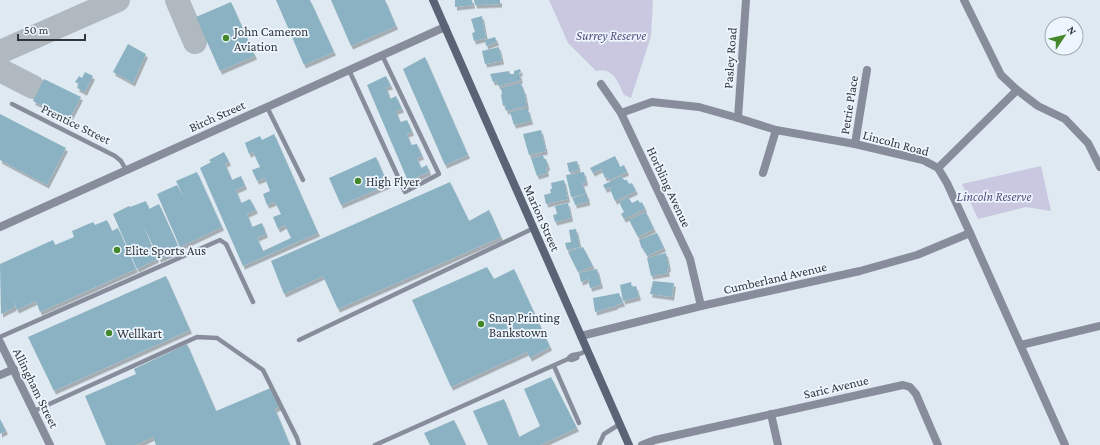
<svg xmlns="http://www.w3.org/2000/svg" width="1100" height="445" viewBox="0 0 1100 445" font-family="'Crimson Pro',serif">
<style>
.green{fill:#cac8e1}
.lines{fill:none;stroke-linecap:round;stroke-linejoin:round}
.taxiway{stroke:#b1b9c0;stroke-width:24}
.building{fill:#8bb2c3;filter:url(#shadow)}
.service{stroke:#888d9b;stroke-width:4.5}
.minor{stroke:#888d9b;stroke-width:8}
.tertiary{stroke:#888d9b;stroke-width:8}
.secondary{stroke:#5b6376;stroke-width:8}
.poi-dot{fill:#44882b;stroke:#edf6ff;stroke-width:1.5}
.labels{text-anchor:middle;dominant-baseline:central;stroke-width:3.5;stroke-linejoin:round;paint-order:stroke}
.poi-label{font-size:13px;fill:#323639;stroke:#edf6ff;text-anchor:start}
.park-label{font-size:13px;font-style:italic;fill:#564f7f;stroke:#edf6ff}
.street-label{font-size:13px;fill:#323639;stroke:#edf6ff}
</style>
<defs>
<filter id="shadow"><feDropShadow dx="2" dy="3.5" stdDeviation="0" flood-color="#0004"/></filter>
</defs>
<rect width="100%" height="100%" fill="#dfe9f1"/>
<g class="green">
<path d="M549 0H653L651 36 631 98 624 95C618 82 613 67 596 71L568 43Z"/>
<polygon points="1041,166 1051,211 1026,207 978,219 962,184"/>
</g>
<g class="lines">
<g class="taxiway">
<polyline points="177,0 195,42"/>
<polyline points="0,52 118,0"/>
<polyline points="0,70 33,87"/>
</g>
</g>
<g class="building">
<polygon points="276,0 310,0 334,52 304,65"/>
<polygon points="331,0 385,0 396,26 351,46"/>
<polygon points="455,0 472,0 473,5 455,7"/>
<polygon points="474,0 500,0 500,4 475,5"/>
<polygon points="231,2 255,56 220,71 196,17"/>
<polygon points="482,16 486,38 474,41 472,33 475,32 471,19"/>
<polygon points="495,37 497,42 486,46 485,40"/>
<polygon points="128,44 146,54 133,83 113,72"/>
<polygon points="499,47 502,61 485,64 482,51"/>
<polygon points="425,57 468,155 445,165 403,69"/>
<polygon points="520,69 521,72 519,73 521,80 498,86 497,81 493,82 490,74 509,71 510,74 514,74 514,71"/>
<polygon points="85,72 93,76 85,92 77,88 79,84 75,82 79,76 82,78"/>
<polygon points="386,76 391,86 386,87 390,99 396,96 402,109 396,111 400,122 407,120 412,132 407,134 411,145 417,144 422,156 417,158 421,168 427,165 429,172 408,181 367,85"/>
<polygon points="44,79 81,97 69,120 33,101"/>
<polygon points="521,83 523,90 524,90 527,106 506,111 505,105 503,106 501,95 502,94 501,88"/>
<polygon points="524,109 528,109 531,121 514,125 510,112"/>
<polygon points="0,114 66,148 47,185 0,160"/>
<polygon points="541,130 546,151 529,155 523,134"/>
<polygon points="274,134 318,233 243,266 200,168 211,162 209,160 224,152 229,162 225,164 232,180 241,176 245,186 236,190 241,203 250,199 256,210 247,214 252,227 262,223 266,234 257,238 263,251 291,238 285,225 278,229 273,217 281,214 275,202 267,205 263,194 270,191 265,178 257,181 252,170 260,167 253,152 249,154 245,143 260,136 262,140"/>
<polygon points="543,155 544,159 546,159 548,167 546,168 547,173 537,176 531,158"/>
<polygon points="615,156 620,167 624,165 627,172 609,180 608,177 605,178 601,169 593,173 590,168"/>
<polygon points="376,157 388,185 341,205 329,178"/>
<polygon points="577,161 579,170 569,172 567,163"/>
<polygon points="197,172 222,227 180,247 157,194 177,185 185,200 176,181"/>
<polygon points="584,172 586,182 582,183 586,194 571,197 566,175"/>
<polygon points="621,176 624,180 627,180 629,184 632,183 636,191 615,201 610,189 613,187 605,189 603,185"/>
<polygon points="564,180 568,199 546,204 544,195 551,193 550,189 552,189 551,183"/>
<polygon points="450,182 469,221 489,210 501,237 338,309 323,276 284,294 271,261"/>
<polygon points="587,194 588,202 575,205 573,198"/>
<polygon points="628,197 632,203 638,200 640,203 642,202 645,209 624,219 621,214 624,212 619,202"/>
<polygon points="146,201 149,209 159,204 180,250 159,259 141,220 157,259 137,269 113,214 129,206 130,207"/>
<polygon points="568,203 571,218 555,222 553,215 557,214 555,206"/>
<polygon points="646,212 654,229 638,237 629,220"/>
<polygon points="107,220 112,231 118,228 136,269 40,312 36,301 17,310 13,299 15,307 1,314 0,264 53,240 55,245 74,237 72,231 93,222 95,225"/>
<polygon points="576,229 580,247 567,250 565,243 571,242 569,230"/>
<polygon points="657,233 664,248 647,256 643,248 642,249 639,240"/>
<polygon points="583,247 593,266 578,272 568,252"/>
<polygon points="666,253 669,268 667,269 668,273 651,276 647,258"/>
<polygon points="487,267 494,279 514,269 550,347 530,358 527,352 451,387 412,300"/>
<polygon points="597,269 601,285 590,288 588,279 581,282 579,273"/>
<polygon points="166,276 190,330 54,391 28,337"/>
<polygon points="653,281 674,283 672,297 650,294"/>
<polygon points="631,282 632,287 636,286 639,297 623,301 620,285"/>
<polygon points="619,293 623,303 616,305 616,306 595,312 593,298"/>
<polygon points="187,344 216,411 273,387 281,406 275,409 290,445 156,445 153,437 136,445 106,445 85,396 136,374 134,369"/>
<polygon points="551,377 577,428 540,445 488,445 473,411 504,399 519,437 540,426 524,389"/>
<polygon points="0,419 6,431 0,434"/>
<polygon points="454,420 466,445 430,445 424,433"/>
</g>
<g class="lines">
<g class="service">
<polyline points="349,70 405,192 439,174 382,55"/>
<polyline points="12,104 115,156 121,161 126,170"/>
<polyline points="267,107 303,180"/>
<polyline points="0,337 220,240 226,244 253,302"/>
<polyline points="299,340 534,228"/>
<polyline points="568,359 572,360 577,358 578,354"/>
<polyline points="554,366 579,423"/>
<polyline points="34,411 197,337 217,338 263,370 297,438 299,445"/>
<path d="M375 445 568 359C571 354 573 355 579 354 581 354 585 351 588 350"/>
<polyline points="599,445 604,434 620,424"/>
</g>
<g class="minor">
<polyline points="964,0 1001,75 1017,90 1038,106 1065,119 1088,143 1100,167"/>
<polyline points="601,84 621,113 690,259 701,306"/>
<polyline points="621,113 652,102 699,107 738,118 776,130 855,144 923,160 938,168 947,183 970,233 1065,445"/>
<polyline points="738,118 746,0"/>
<polyline points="855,144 867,70"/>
<polyline points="938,168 1017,90"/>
<polyline points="763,173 776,130"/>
<polyline points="581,336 701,306 860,271 917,255 970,233"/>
<polyline points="0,342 50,445"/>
<polyline points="1021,345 1100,326"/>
<polyline points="0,375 14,369"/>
<polyline points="771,414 778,445"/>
<polyline points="642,445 655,440 903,385 910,387 916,394 938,445"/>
</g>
<polyline class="tertiary" points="0,227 445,27"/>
<polyline class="secondary" points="433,0 629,445"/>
</g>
<g class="poi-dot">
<circle cx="226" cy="38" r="4"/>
<circle cx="358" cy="181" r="4"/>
<circle cx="117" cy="250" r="4"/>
<circle cx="481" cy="324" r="4"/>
<circle cx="109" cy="333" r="4"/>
</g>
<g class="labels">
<g class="poi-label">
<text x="234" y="31">John Cameron<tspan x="234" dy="15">Aviation</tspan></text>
<text x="366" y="181">High Flyer</text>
<text x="125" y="250">Elite Sports Aus</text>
<text x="489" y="317">Snap Printing<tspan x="489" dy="15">Bankstown</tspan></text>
<text x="117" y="333">Wellkart</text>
</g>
<g class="park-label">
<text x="611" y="35">Surrey Reserve</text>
<text x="994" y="196">Lincoln Reserve</text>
</g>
<g class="street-label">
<text transform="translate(730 58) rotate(-86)">Pasley Road</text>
<text transform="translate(849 105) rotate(-81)">Petrie Place</text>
<text transform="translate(217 116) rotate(-24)">Birch Street</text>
<text transform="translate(76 124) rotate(26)">Prentice Street</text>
<text transform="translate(896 143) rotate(15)">Lincoln Road</text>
<text transform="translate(669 187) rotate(65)">Horbling Avenue</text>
<text transform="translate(542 218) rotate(66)">Marion Street</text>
<text transform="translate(775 278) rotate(-13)">Cumberland Avenue</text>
<text transform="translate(836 387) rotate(-13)">Saric Avenue</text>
<text transform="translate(36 388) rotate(64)">Allingham Street</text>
</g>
</g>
<g transform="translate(1064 36) rotate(55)"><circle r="19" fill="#edf6ff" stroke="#a2a9b0"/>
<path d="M0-3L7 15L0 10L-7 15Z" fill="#44882b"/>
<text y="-6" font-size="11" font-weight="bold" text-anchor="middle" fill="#323639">N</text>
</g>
<path d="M18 34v6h67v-6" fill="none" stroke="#323639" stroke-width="2"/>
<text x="24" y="34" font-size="12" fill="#323639" stroke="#edf6ff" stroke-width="3" paint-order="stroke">50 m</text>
</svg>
